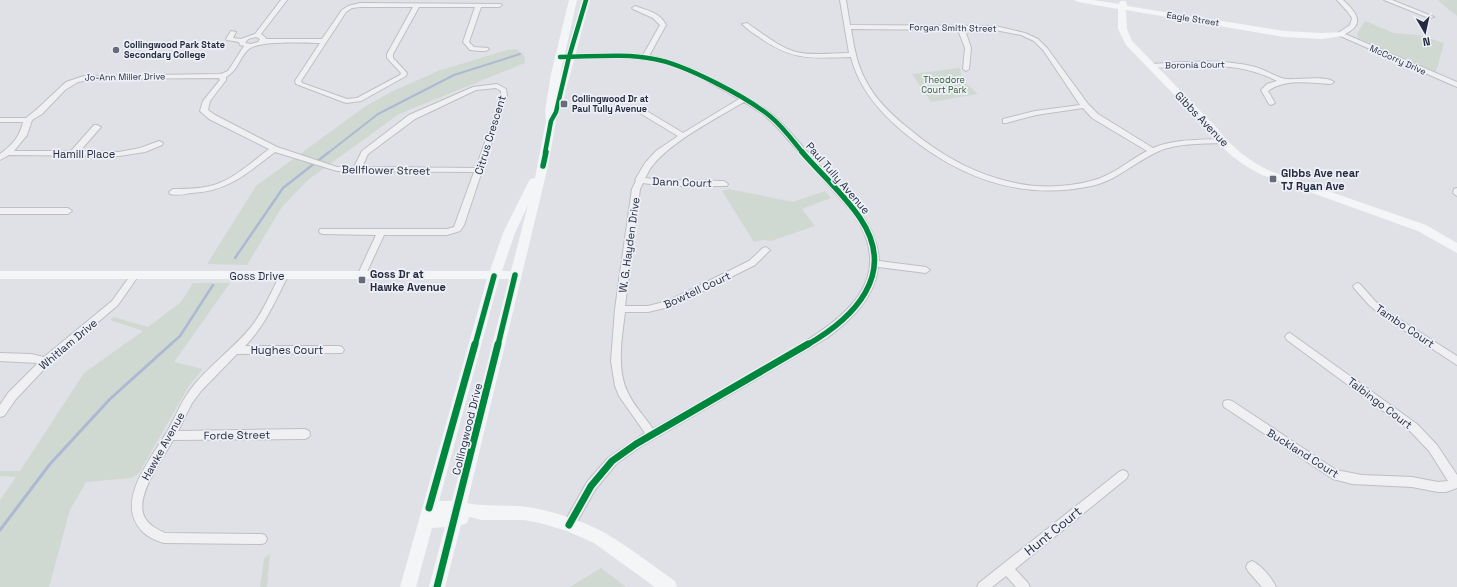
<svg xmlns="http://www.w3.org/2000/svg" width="1457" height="587" viewBox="0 0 1457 587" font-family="'Space Grotesk',sans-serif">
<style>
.green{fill:#cfd9d1}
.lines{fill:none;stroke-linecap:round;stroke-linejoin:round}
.stream-far2{stroke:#adb9d3;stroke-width:2}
.stream-far1{stroke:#adb9d3;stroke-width:2.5}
.stream{stroke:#adb9d3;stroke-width:3}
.street-casing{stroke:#bebfc4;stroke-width:2}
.street{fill:#f0f0f3;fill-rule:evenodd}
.secondary{fill:#f4f5f6;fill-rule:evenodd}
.cycleway-far2-casing{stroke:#edf0f6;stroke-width:6}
.cycleway-far1-casing{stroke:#edf0f6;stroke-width:8}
.cycleway-casing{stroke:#edf0f6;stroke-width:10}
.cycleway-far2{stroke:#00873e;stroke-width:4.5}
.cycleway-far1{stroke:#00873e;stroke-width:5.5}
.cycleway{stroke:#00873e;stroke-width:7}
.poi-dot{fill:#676b7a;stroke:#edf0f6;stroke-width:1.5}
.labels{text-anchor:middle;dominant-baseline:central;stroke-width:3.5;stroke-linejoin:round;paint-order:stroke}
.far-street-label{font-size:9px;fill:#262c40;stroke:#edf0f6}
.far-poi-label{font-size:9px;font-weight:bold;fill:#262c40;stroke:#edf0f6;text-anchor:start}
.far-park-label{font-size:9px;fill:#345d33;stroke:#edf0f6}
.street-label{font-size:11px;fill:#262c40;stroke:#edf0f6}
.poi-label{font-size:11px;font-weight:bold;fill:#262c40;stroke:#edf0f6;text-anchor:start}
.near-street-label{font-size:13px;fill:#262c40;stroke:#edf0f6}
</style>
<rect width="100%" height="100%" fill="#e0e1e6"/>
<g class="green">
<path d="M1438 0H1457V16C1451 11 1444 6 1438 0Z"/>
<polygon points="1365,21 1394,33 1419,35 1444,43 1436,72 1358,38 1357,34"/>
<polygon points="516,49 524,55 525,63 399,114 308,180 282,207 247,265 207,264 256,186 366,106 391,92 438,71 507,50"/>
<polygon points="960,68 962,80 978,94 931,102 912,74"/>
<polygon points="729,189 793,202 825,191 831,198 802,209 815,226 771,241 763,240 754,242 722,191"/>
<polygon points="193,283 230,283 174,362 203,369 189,386 139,473 132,478 86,482 70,510 49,587 0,587 0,500 16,477 0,476 0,471 20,471 84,373 143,331 110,320 114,317 148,327 181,302"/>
<polygon points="270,554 267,587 260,587 264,558"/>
<polygon points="601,568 626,587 570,587"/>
</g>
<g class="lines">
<polyline class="stream-far2" points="328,153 378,114 454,75 520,54"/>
<g class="stream-far1">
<polyline points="235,258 283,188 329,152"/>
<polyline points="170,345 180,336 213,285"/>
</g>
<polyline class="stream" points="0,530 50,464 110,399 171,344"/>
<g class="street-casing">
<g id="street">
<path d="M281 0H287L261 34 265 37 266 39H322L342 10 348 6 360 3 501 4 502 5 499 7H481L469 42 474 47 488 48 489 49 486 51H480L470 50 463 42 475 7H419L393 54V58L407 73 406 76 361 101 346 103 296 84 295 81 320 43C304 43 261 40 249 49 239 57 239 70 226 77V80L210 101 208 110 215 115 277 147 337 167H354L362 151 409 115 473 87 497 84 506 89 507 96 464 225 460 231 447 235H384L365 276 361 279 357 276 376 235 323 234 320 233 319 231 320 229H447L454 227 474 172 337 171 275 152C247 173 229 191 192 193 185 194 177 196 170 194L169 192 173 189C186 189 201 189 214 185 234 179 252 162 269 149L209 119 200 111 203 101 220 80 219 78 94 79 78 82 65 90 42 114 32 120 27 135 14 151H71L94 125H97L101 127 80 151 119 152 140 148 159 141 163 143 162 145 145 152 119 156 9 155 0 160V154C12 145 20 137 23 122H0V118H26L36 110 66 82 84 76 221 74 228 71 244 46 240 45 239 42 227 40 226 39 231 31 236 32 233 38 241 39 255 34ZM360 7H413L387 54V58L401 73 400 75 357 98 347 99 302 83 301 81 346 12 352 8ZM256 37 260 39 258 42 251 44 245 43 248 39ZM496 88 501 91V96L476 168 362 167 368 154 415 119 476 90Z"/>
<path d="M840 0H846L850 25 995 26 1025 33 1038 39 1047 48 1088 104 1098 114 1153 148C1174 139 1197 140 1220 139L1224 141 1220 143C1200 144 1176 143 1157 152 1135 162 1116 181 1091 186 1021 201 960 178 906 134 881 114 859 89 851 57 812 58 792 61 759 37 753 33 747 29 742 24L747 23C762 33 778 47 796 52 813 56 832 53 849 53ZM851 29 958 30 965 48 963 69 966 71 969 69 971 48 965 30H995L1021 35 1034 41 1043 50 1080 105 1035 111 1003 119V123H1006L1036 115 1083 108 1092 118 1147 151C1128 161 1112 176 1091 181 1026 198 963 173 913 132 895 118 876 101 866 81 857 65 854 47 851 29Z"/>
<path d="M1337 0H1343C1356 12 1366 24 1345 34L1457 82V87L1338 35V33L1350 25 1352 18 1347 11Z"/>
<polygon points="1384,0 1392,0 1434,17 1429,18"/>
<path d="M635 6C646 10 661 13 666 25L649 56C675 60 698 72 722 84 740 94 758 103 774 116 793 133 809 155 827 174 850 200 877 224 879 261L926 267 930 270 926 273 878 267C875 298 851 320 827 338L640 447 616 464 595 490 573 529 569 530 565 529 563 525 587 482 608 458 645 433 619 396 615 386 611 361 615 309 632 189 636 181 635 180 645 163 656 151 678 136 638 112 642 110H645L683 133 739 99C713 85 685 66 655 61 624 55 591 58 560 59L557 57 560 55 615 54 643 55 660 25 653 18 633 9 632 8ZM744 102 763 114 776 126 853 213C909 293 816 335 759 368 724 388 689 408 653 429 645 417 634 406 628 393 616 370 622 337 625 312H648L673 306 755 265 770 250 766 247 763 248 749 261 668 301 648 306H625L640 189 643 183 663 186H727L728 184 724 181 663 180 645 178C648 174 649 169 653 165 672 141 717 118 744 102Z"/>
<path d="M1185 62C1208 61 1232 61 1255 67 1263 69 1281 79 1286 79 1298 80 1326 75 1334 82L1331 84C1311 83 1285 78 1268 91L1275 103 1271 105 1269 104 1261 90 1267 84 1277 81C1238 60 1194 66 1151 68L1148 66 1151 64Z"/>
<polygon points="1457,188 1457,196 1453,193 1454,189"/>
<polygon points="0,208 68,208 72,211 68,214 0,214"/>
<polygon points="135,272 139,275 118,305 49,364 16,399 4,416 0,417 0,405 8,393 38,363 0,361 0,353 31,354 44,357 112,301 132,273"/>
<path d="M284 273 288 276C275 301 265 326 245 346H339L342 347 344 350 342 353 237 354 201 391 192 403 178 431 305 429 309 431 310 434 309 437 305 439 173 440C163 458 133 498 145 518 150 526 157 529 165 533L261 534 265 535 267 539 265 543 261 544 164 543C157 541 148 537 143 532 113 503 151 459 167 432 176 416 182 399 194 385 211 364 234 348 251 327 264 311 271 291 281 274Z"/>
<polygon points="1357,283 1360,284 1375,301 1388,312 1457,356 1457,365 1382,316 1369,305 1354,288 1353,286"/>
<polygon points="1290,333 1417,424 1437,445 1457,475 1457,488 1446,492 1438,492 1412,487 1352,484 1333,479 1224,407 1223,404 1224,401 1228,400 1232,401 1336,470 1362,475 1412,477 1438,482 1448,481 1429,451 1409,430 1287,340 1285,337 1287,334"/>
<polygon points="1123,470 1127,472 1128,475 1127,478 1015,569 1028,583 1030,587 1016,587 1006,576 992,587 977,587 979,583 1119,472"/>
<path d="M1252 561C1261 565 1272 578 1276 587H1262L1248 571 1246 567 1248 563Z"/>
</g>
</g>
<use href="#street" class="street"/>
<g class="secondary">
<path d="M569 0H577L559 80 582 0H590L563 101 561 103H556V121L548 166 467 503C491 508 515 503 539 509 561 514 585 522 605 533 629 547 652 565 675 581L677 587H655L594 543 567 531 540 523 524 520H482L469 517 467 523 461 525 445 587H429L445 527 432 528 416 587H400L487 279H0V271H490L503 233 530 179 535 178 546 121 545 111 551 74ZM528 205 511 271H502L515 233ZM499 279H509L452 501H439Z"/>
<path d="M1074 0H1093L1119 4 1120 1H1126L1127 6 1284 31 1322 33 1343 32 1344 34 1343 36 1322 39 1284 37 1126 10 1127 29 1132 41 1217 128C1231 147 1249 161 1270 171L1426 225 1457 243V253L1418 231 1262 175C1242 165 1223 151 1210 132L1126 45 1118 29V9L1078 2Z"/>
</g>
<g class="cycleway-far2-casing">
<g id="cycleway-far2">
<path d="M560 57C591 57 623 53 654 59 684 64 747 97 771 117 783 127 793 141 803 153"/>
<polyline points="545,153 551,121 556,112 569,57 586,0"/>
</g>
</g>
<g class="cycleway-far1-casing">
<g id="cycleway-far1">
<path d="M802 152C821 174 844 194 860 218 898 274 854 318 807 345"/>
<polyline points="543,166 546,152"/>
<polyline points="475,345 494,276"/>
<polyline points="498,345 515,275"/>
</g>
</g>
<g class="cycleway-casing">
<g id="cycleway">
<polyline points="429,508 475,344"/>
<polyline points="569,525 591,486 612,461 636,444 808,344"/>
<polyline points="437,587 498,344"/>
</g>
</g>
<use href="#cycleway-far2" class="cycleway-far2"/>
<use href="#cycleway-far1" class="cycleway-far1"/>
<use href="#cycleway" class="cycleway"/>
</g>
<g class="poi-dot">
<circle cx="116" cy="50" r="4"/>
<rect x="560" y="100" width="8" height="8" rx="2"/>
<rect x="1269" y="175" width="8" height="8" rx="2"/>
<rect x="358" y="276" width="8" height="8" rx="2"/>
</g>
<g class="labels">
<g class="far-street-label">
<text transform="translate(1193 19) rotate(9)">Eagle Street</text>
<text transform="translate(953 28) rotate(1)">Forgan Smith Street</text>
<text transform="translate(1398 60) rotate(24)">McCorry Drive</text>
<text transform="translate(1195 65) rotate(-1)">Boronia Court</text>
<text transform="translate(125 77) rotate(-1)">Jo-Ann Miller Drive</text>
</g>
<g class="far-poi-label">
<text x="124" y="45">Collingwood Park State<tspan x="124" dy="10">Secondary College</tspan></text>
<text x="572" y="99">Collingwood Dr at<tspan x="572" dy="10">Paul Tully Avenue</tspan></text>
</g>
<g class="far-park-label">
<text x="944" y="80">Theodore<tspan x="944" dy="10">Court Park</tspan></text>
</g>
<g class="street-label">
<text transform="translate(1202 119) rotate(46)">Gibbs Avenue</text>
<text transform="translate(490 135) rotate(-73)">Citrus Crescent</text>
<text x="84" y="154">Hamill Place</text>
<text transform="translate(386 170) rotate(1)">Bellflower Street</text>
<text transform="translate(838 178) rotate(49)">Paul Tully Avenue</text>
<text transform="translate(682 182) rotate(2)">Dann Court</text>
<text transform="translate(629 245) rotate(-82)">W. G. Hayden Drive</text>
<text x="257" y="276">Goss Drive</text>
<text transform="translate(697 290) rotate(-25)">Bowtell Court</text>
<text transform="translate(1405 326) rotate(34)">Tambo Court</text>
<text transform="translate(68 344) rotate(-40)">Whitlam Drive</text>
<text x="287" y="350">Hughes Court</text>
<text transform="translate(1380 403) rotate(37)">Talbingo Court</text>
<text transform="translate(467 429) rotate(-76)">Collingwood Drive</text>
<text transform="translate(237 435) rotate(-1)">Forde Street</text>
<text transform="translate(163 446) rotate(-61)">Hawke Avenue</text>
<text transform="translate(1303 453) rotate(32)">Buckland Court</text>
</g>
<g class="poi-label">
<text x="1281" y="173">Gibbs Ave near<tspan x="1281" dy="13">TJ Ryan Ave</tspan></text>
<text x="370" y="274">Goss Dr at<tspan x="370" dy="13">Hawke Avenue</tspan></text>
</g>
<g class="near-street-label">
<text transform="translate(1053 531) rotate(-39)">Hunt Court</text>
</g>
</g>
<g transform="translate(1425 32) rotate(171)" stroke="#edf0f6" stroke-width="3" paint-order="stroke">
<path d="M0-3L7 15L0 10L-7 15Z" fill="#262c40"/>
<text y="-6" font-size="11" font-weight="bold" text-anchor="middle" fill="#262c40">N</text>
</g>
</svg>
